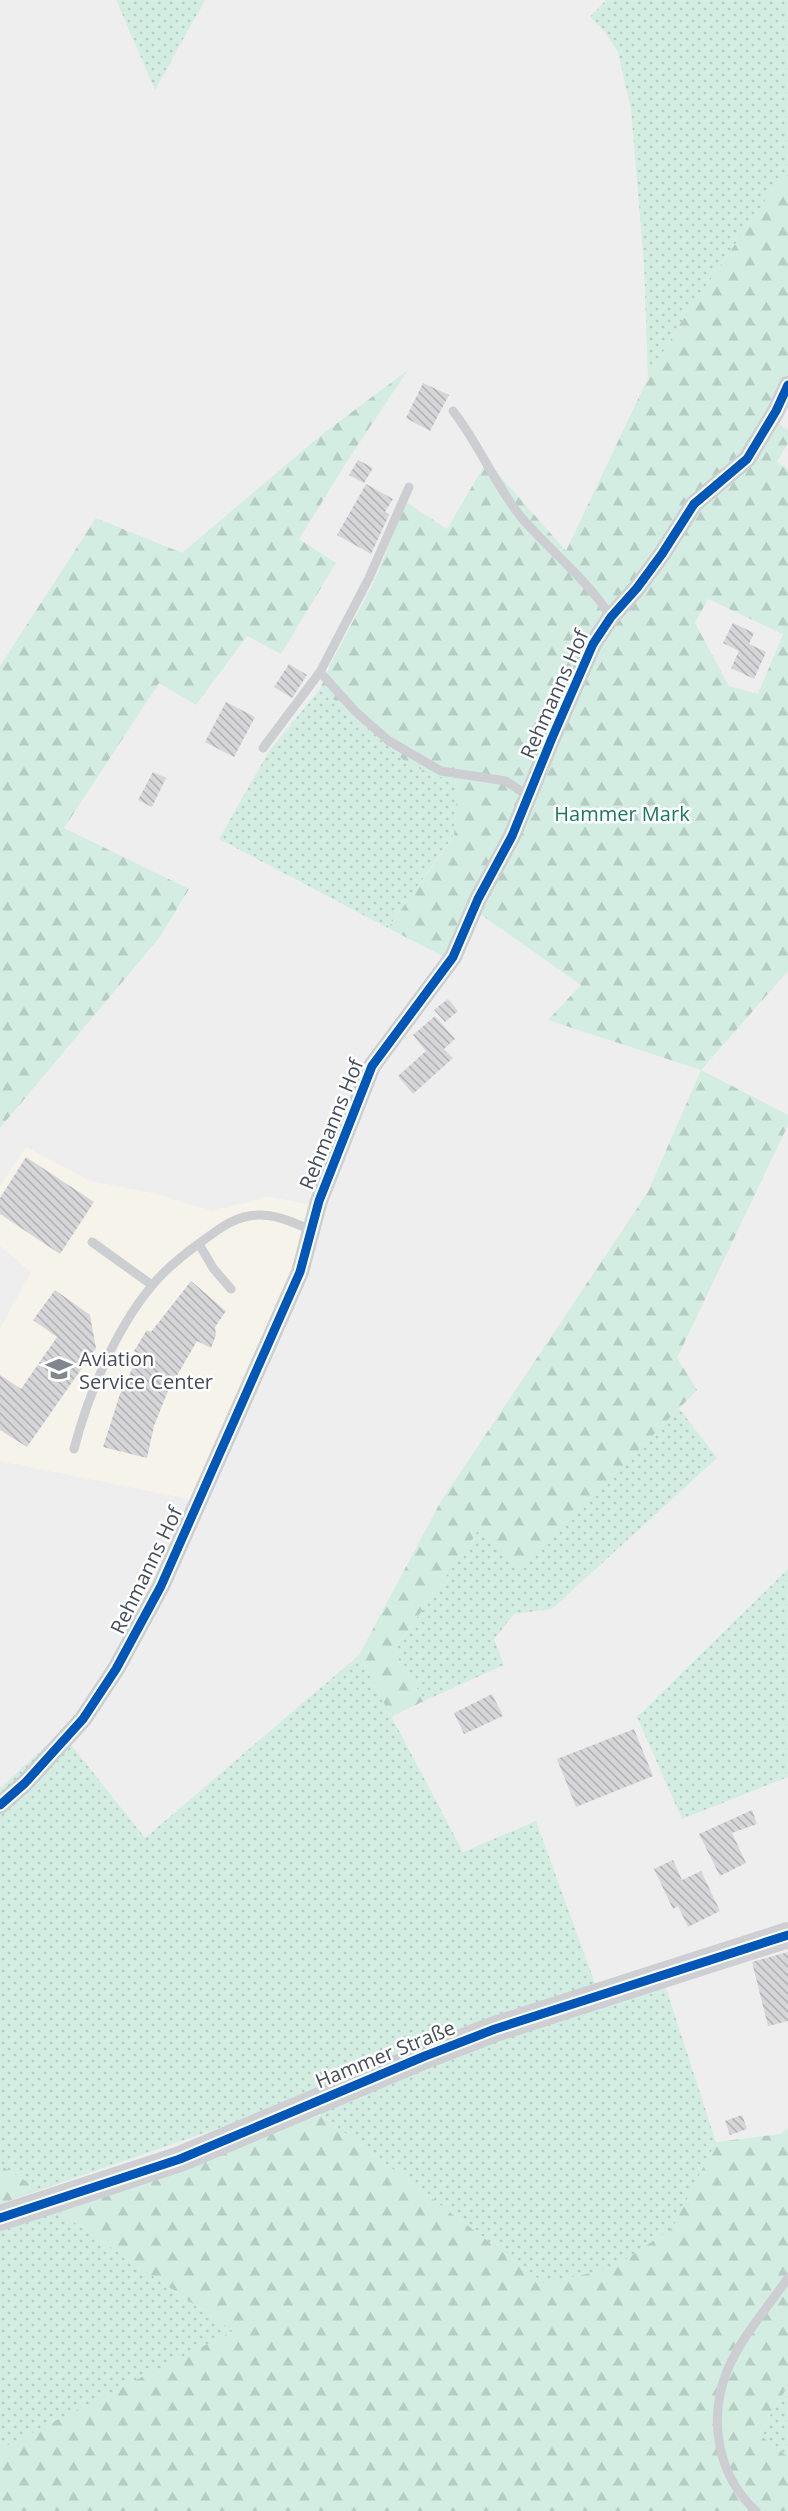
<svg xmlns="http://www.w3.org/2000/svg" width="788" height="2511" viewBox="0 0 788 2511" font-family="'Open Sans',sans-serif">
<style>
.commercial{fill:#f6f4ea}
.grass{fill:url(#grass-dots)}
.forest{fill:url(#forest-firs);fill-rule:evenodd}
.building{fill:url(#building-back-hatch)}
.lines{fill:none;stroke-linecap:round;stroke-linejoin:round}
.lane{stroke:#cdced1;stroke-width:9}
.street{stroke:#cdced1;stroke-width:18}
.secondary{stroke:#cdcfd3;stroke-width:26}
.cycleway-casing{stroke:#fff;stroke-width:13}
.cycleway{stroke:#0057b8;stroke-width:9}
.labels{text-anchor:middle;dominant-baseline:central;stroke-width:5;stroke-linejoin:round;paint-order:stroke}
.street-label{font-size:20px;fill:#464c5a;stroke:#fff}
.park-label{font-size:20px;fill:#19785c;stroke:#fff}
.poi-label{font-size:20px;fill:#464c5a;stroke:#fff;text-anchor:start}
</style>
<defs>
<pattern id="grass-dots" width="8" height="8" patternUnits="userSpaceOnUse" patternTransform="scale(1.5)"><rect width="8" height="8" fill="#d3ede2"/><path d="M2 2h.1M6 6h.1" fill="none" stroke="#b6cdc4" stroke-width="1.8" stroke-linecap="round"/></pattern>
<pattern id="forest-firs" width="22" height="20" patternUnits="userSpaceOnUse" patternTransform="scale(1.5)"><rect width="22" height="20" fill="#d3ede2"/><path d="M5 1l3.5 6h-7zM16 11l3.5 6h-7z" fill="#b6cdc4"/></pattern>
<pattern id="building-back-hatch" width="6" height="6" patternUnits="userSpaceOnUse" patternTransform="scale(1.5)"><rect width="6" height="6" fill="#d6d6d9"/><path d="M-1 5l2 2M0 0l6 6M5-1l2 2" fill="none" stroke="#afb0b3"/></pattern>
</defs>
<rect width="100%" height="100%" fill="#efeeee"/>
<polygon class="commercial" points="26,1147 90,1181 157,1194 211,1211 269,1197 312,1205 305,1239 194,1500 0,1461 0,1329 31,1272 0,1246 0,1186"/>
<g class="grass">
<polygon points="116,0 205,0 155,90"/>
<polygon points="606,0 788,0 788,174 771,192 678,327 648,378 644,264 631,110 618,52 602,28 590,17"/>
<polygon points="320,689 349,711 408,764 458,783 454,835 388,928 219,839 269,751"/>
<polygon points="679,1408 717,1458 552,1609 514,1614 494,1639 504,1665 424,1701 395,1649 480,1527 521,1569"/>
<polygon points="788,1569 788,1777 682,1819 637,1717"/>
<polygon points="359,1655 463,1852 536,1821 596,1986 664,1982 716,2142 674,2227 614,2268 544,2283 321,2115 306,2098 40,2190 0,2165 0,1788 61,1732 145,1838"/>
<polygon points="49,2205 233,2331 0,2451 0,2221"/>
<polygon points="788,2386 788,2457 759,2434"/>
</g>
<g class="forest">
<path d="M788 174V392L774 421 788 430V443L777 462 788 469V971L701 1070 788 1115V1125L677 1358 697 1390 521 1570 480 1528 395 1649 424 1701 391 1717 359 1655 441 1501 648 1192 701 1070 548 1020 581 985 473 909 448 959 388 928 454 836 458 784 408 764 349 711 320 689 332 661 375 580 406 502 447 529 487 461 566 551 648 378 678 327 771 192ZM708 599 783 634 758 694 729 686 695 623Z"/>
<polygon points="408,370 353,452 299,539 336,563 281,654 247,636 196,705 159,683 64,828 189,889 159,938 0,1128 0,666 96,518 182,553 320,436"/>
<polygon points="321,2115 544,2283 614,2268 673,2227 716,2142 780,2134 788,2128 788,2386 759,2434 788,2457 788,2511 0,2511 0,2449 233,2331 49,2205"/>
<polygon points="0,2165 40,2190 0,2204"/>
</g>
<g class="building">
<polygon points="423,383 449,395 430,431 406,418"/>
<polygon points="358,460 373,468 364,483 349,475"/>
<polygon points="366,484 393,499 385,512 389,515 371,554 337,535"/>
<polygon points="733,623 754,633 749,644 766,652 754,679 731,668 739,651 723,643"/>
<polygon points="289,664 307,675 292,698 274,687"/>
<polygon points="226,702 255,717 234,757 205,742"/>
<polygon points="153,772 166,778 152,807 138,800"/>
<polygon points="448,999 458,1011 445,1022 434,1010"/>
<polygon points="435,1016 455,1039 444,1049 453,1058 413,1094 398,1076 426,1051 413,1035"/>
<polygon points="26,1157 94,1202 60,1254 0,1214 0,1198"/>
<polygon points="191,1281 226,1311 215,1327 216,1335 211,1348 197,1341 168,1391 154,1426 147,1458 103,1447 120,1394 139,1355 134,1351 147,1330 151,1332"/>
<polygon points="55,1290 90,1315 96,1348 27,1447 0,1430 0,1375 21,1389 57,1337 33,1320"/>
<polygon points="492,1694 503,1716 464,1734 454,1713"/>
<polygon points="634,1729 653,1776 576,1807 557,1759"/>
<polygon points="752,1810 757,1824 732,1833 746,1863 720,1876 699,1834"/>
<polygon points="673,1860 682,1880 701,1871 720,1911 688,1927 678,1906 673,1909 654,1869"/>
<polygon points="788,1952 788,2021 768,2026 752,1962"/>
<polygon points="742,2115 747,2129 730,2135 725,2121"/>
</g>
<g class="lines">
<g class="lane">
<path d="M453 411C479 444 495 485 521 517 550 551 586 578 611 617"/>
<polyline points="409,487 369,578 320,672 355,711 389,741 441,771 506,781 528,796"/>
<polyline points="263,748 320,672"/>
<polyline points="92,1242 152,1285"/>
<polyline points="199,1244 213,1268 231,1289"/>
<path d="M74 1449C88 1395 115 1331 150 1288 164 1270 183 1255 201 1242 216 1231 231 1219 249 1216 271 1212 293 1222 311 1230"/>
<path d="M756 2511C717 2475 708 2419 727 2371 741 2337 768 2307 788 2278"/>
</g>
<polyline class="street" points="0,1805 25,1783 83,1719 116,1669 161,1586 300,1272 319,1201 372,1066 453,957 478,899 512,836 552,738 593,644 611,617 637,588 662,554 694,504 747,459 776,411 788,385"/>
<polyline class="secondary" points="0,2218 180,2159 425,2056 495,2029 788,1935"/>
<g class="cycleway-casing">
<g id="cycleway">
<polyline points="0,1805 25,1783 83,1719 116,1669 161,1586 300,1272 319,1201 372,1066 453,957 478,899 512,836 552,738 593,644 611,617 637,588 662,554 694,504 747,459 776,411 788,385"/>
<polyline points="0,2218 180,2159 425,2056 495,2029 788,1935"/>
</g>
</g>
<use href="#cycleway" class="cycleway"/>
</g>
<defs>
<g id="university-bare" transform="scale(2.07)"><path d="M0-5L7-2L0 1L-7-2ZM-4 1L0 2.5L4 1V4Q0 6-4 4Z" fill="#81858e" stroke="#fff" stroke-width="2.5" paint-order="stroke"/></g>
</defs>
<g fill-rule="evenodd">
<use href="#university-bare" x="59" y="1369"/>
</g>
<g class="labels">
<g class="street-label">
<text transform="translate(554 694) rotate(-66)">Rehmanns Hof</text>
<text transform="translate(331 1124) rotate(-68)">Rehmanns Hof</text>
<text transform="translate(146 1570) rotate(-64)">Rehmanns Hof</text>
<text transform="translate(385 2054) rotate(-22)">Hammer Straße</text>
</g>
<g class="park-label">
<text x="622" y="813">Hammer Mark</text>
</g>
<g class="poi-label">
<text x="79" y="1358">Aviation<tspan x="79" dy="23">Service Center</tspan></text>
</g>
</g>
</svg>
